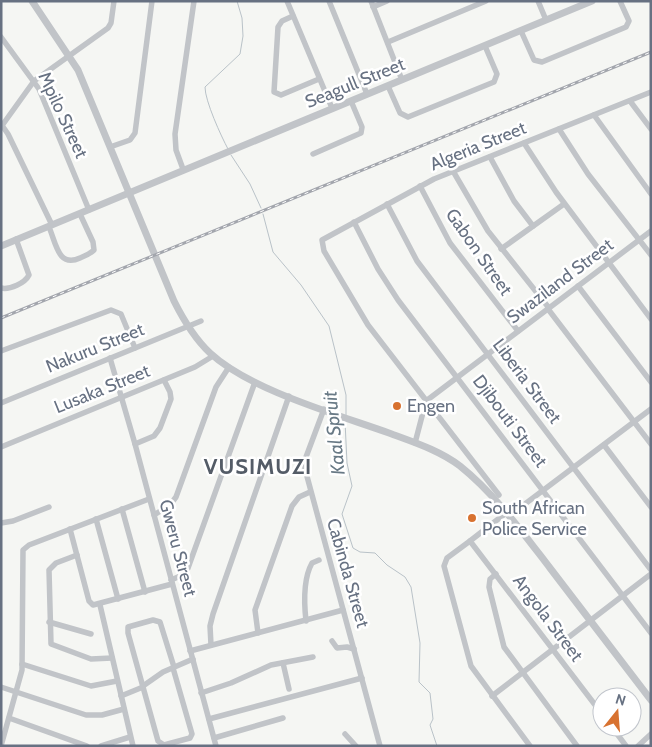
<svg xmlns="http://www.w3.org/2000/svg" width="652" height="747" viewBox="0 0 652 747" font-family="Cabin,sans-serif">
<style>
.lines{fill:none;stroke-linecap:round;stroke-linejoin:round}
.stream{stroke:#b9c2c8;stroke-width:1}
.minor{stroke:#c1c4c8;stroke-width:5.5}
.tertiary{stroke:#c1c4c8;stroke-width:7}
.rail-casing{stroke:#a3a6ad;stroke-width:3}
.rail{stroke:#fff;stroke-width:1;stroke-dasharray:4;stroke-linecap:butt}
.poi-dot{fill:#d87230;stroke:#fff;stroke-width:2}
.labels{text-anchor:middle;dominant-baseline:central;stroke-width:5;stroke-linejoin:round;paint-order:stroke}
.street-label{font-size:18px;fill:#677182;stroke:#fff}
.poi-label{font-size:18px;fill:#677182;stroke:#fff;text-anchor:start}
.water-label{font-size:19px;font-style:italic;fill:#687985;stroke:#fff}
.district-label{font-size:22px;font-weight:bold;letter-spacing:1px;fill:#545c67;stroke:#fff}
</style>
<rect width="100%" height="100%" fill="#f5f6f3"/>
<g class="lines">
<g class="stream">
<path d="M228 149C221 136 205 101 205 87L240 54 243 36 242 18 237 1"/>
<polyline points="231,155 250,184 261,208"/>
<polyline points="263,214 273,252 301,285 329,326 346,395 346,415"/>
<polyline points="345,421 347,463 352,486 342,514 353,548 360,552 375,553 387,565 405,577 411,587 420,643 419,682 430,693 433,719 430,725 437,746"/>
</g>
<g class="minor">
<polyline points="287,1 332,108"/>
<polyline points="329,1 367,94"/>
<polyline points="371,1 402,80"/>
<polyline points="538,1 546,20"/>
<polyline points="373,7 387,1"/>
<polyline points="293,16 282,21 278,27 274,92 281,95 319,79"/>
<polyline points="521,31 534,60 542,62 626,27 629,21 620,1"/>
<polyline points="1,37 39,89 89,210"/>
<polyline points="388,42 486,1"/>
<polyline points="388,86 400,113 408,117 494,82 497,74 485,46"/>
<polyline points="630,101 651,129"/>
<polyline points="594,115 651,194"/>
<polyline points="1,124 8,134 52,225"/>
<polyline points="1,127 34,81 108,28 111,23 114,1"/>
<polyline points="559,129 588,174 651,255"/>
<polyline points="524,143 556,192 651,319"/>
<polyline points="110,147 130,140 135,133 152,1"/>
<polyline points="313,154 361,133 362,127 351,101"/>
<polyline points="490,157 514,201 533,226"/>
<polyline points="183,169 176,150 175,134 194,1"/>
<polyline points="453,171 488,231 549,308"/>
<polyline points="420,186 450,243 518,331"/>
<polyline points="387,204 417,261 651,570"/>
<polyline points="354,222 378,269 398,300 651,633"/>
<path d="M49 227C56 243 58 268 80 258 85 256 90 254 94 250L93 242 80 214"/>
<polyline points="501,249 564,204"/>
<polyline points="578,286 651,382"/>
<path d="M1 288C10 290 25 283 29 275L16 239"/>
<polyline points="548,309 651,444"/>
<polyline points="1,351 111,310 121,314 135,348"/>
<polyline points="110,358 135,444 216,746"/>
<polyline points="1,403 201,321"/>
<polyline points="324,409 306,457 305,469 380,746"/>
<polyline points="415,443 426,401 651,231"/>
<polyline points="135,444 154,436 160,428 171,399 170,392 164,380"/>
<polyline points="604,445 651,507"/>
<polyline points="1,447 195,367 213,356"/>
<polyline points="499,495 368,325 324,251 322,240 434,179 651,92"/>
<polyline points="122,509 145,592"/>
<polyline points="506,513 470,541 602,714"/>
<polyline points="154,515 170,505 176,497 216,387 229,367"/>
<polyline points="509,516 651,409"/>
<polyline points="96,519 118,599"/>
<polyline points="1,523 13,521 49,507"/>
<polyline points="70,529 89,601 93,605 172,584"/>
<polyline points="470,541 447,558 444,566 471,666 530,746"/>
<polyline points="77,555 56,563 49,570 51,644 91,659 112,658"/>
<polyline points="496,574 490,579 489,587 504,647 577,746"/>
<polyline points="171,580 185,574 188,568 255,382"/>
<polyline points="100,605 133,746"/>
<path d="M306 621C304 603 303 579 312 563L319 560"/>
<polyline points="49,622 91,634"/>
<polyline points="258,633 255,610 292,506 299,497 310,492"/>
<polyline points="332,641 337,648 347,647 354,649"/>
<polyline points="211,645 210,626 213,614 289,396"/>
<polyline points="190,651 343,610"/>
<polyline points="283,663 289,689"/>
<polyline points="22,664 91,686 117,681"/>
<polyline points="173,668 192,734 190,738 164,745 158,741 128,633 128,627 153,620 160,622 174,667"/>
<polyline points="143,686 163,672 193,659"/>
<polyline points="1,687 86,715 102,715 124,709"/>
<polyline points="201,693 231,683 271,665 313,657"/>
<polyline points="121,696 143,687"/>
<polyline points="492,696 651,574"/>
<polyline points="9,718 87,746"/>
<polyline points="209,719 362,678"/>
<polyline points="612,727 626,746"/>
<polyline points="345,734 356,746"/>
<polyline points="214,738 283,718"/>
<polyline points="1,746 22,670 23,550 29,545 149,499"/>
<polyline points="101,746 130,737"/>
<polyline points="638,746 651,734"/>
</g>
<g class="tertiary">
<path d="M32 1 78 70 174 301C183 319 195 339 210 353 250 390 336 414 389 433 413 442 439 450 460 466 495 494 523 533 550 568 584 612 617 656 651 700"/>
<polyline points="1,246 592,1"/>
</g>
<g class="rail-casing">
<polyline id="rail" points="1,318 651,52"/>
</g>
<use href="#rail" class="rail"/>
</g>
<g class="poi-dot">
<circle cx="397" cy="406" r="5"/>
<circle cx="472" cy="518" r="5"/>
</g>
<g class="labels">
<g class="street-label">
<text transform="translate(355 83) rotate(-22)">Seagull Street</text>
<text transform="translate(63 115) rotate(65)">Mpilo Street</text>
<text transform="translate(478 146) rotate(-22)">Algeria Street</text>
<text transform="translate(479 252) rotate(55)">Gabon Street</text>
<text transform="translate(560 281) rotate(-37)">Swaziland Street</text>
<text transform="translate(95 348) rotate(-22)">Nakuru Street</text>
<text transform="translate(527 381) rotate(53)">Liberia Street</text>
<text transform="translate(102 389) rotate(-22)">Lusaka Street</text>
<text transform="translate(510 421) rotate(53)">Djibouti Street</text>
<text transform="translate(178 548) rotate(75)">Gweru Street</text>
<text transform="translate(348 573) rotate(74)">Cabinda Street</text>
<text transform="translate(548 618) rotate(53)">Angola Street</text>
</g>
<g class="poi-label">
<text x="407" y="406">Engen</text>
<text x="482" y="508">South African<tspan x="482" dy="21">Police Service</tspan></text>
</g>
<g class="water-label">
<text transform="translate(334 433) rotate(-96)">Kaal Spruit</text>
</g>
<g class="district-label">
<text x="258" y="466">VUSIMUZI</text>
</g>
</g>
<rect width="652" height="747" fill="none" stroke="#677182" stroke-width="5"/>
<g transform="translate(617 712) rotate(17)"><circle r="24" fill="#ffffff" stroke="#c2c6cd"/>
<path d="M0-4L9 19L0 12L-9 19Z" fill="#d87230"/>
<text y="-8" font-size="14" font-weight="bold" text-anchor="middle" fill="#677182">N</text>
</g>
</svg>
